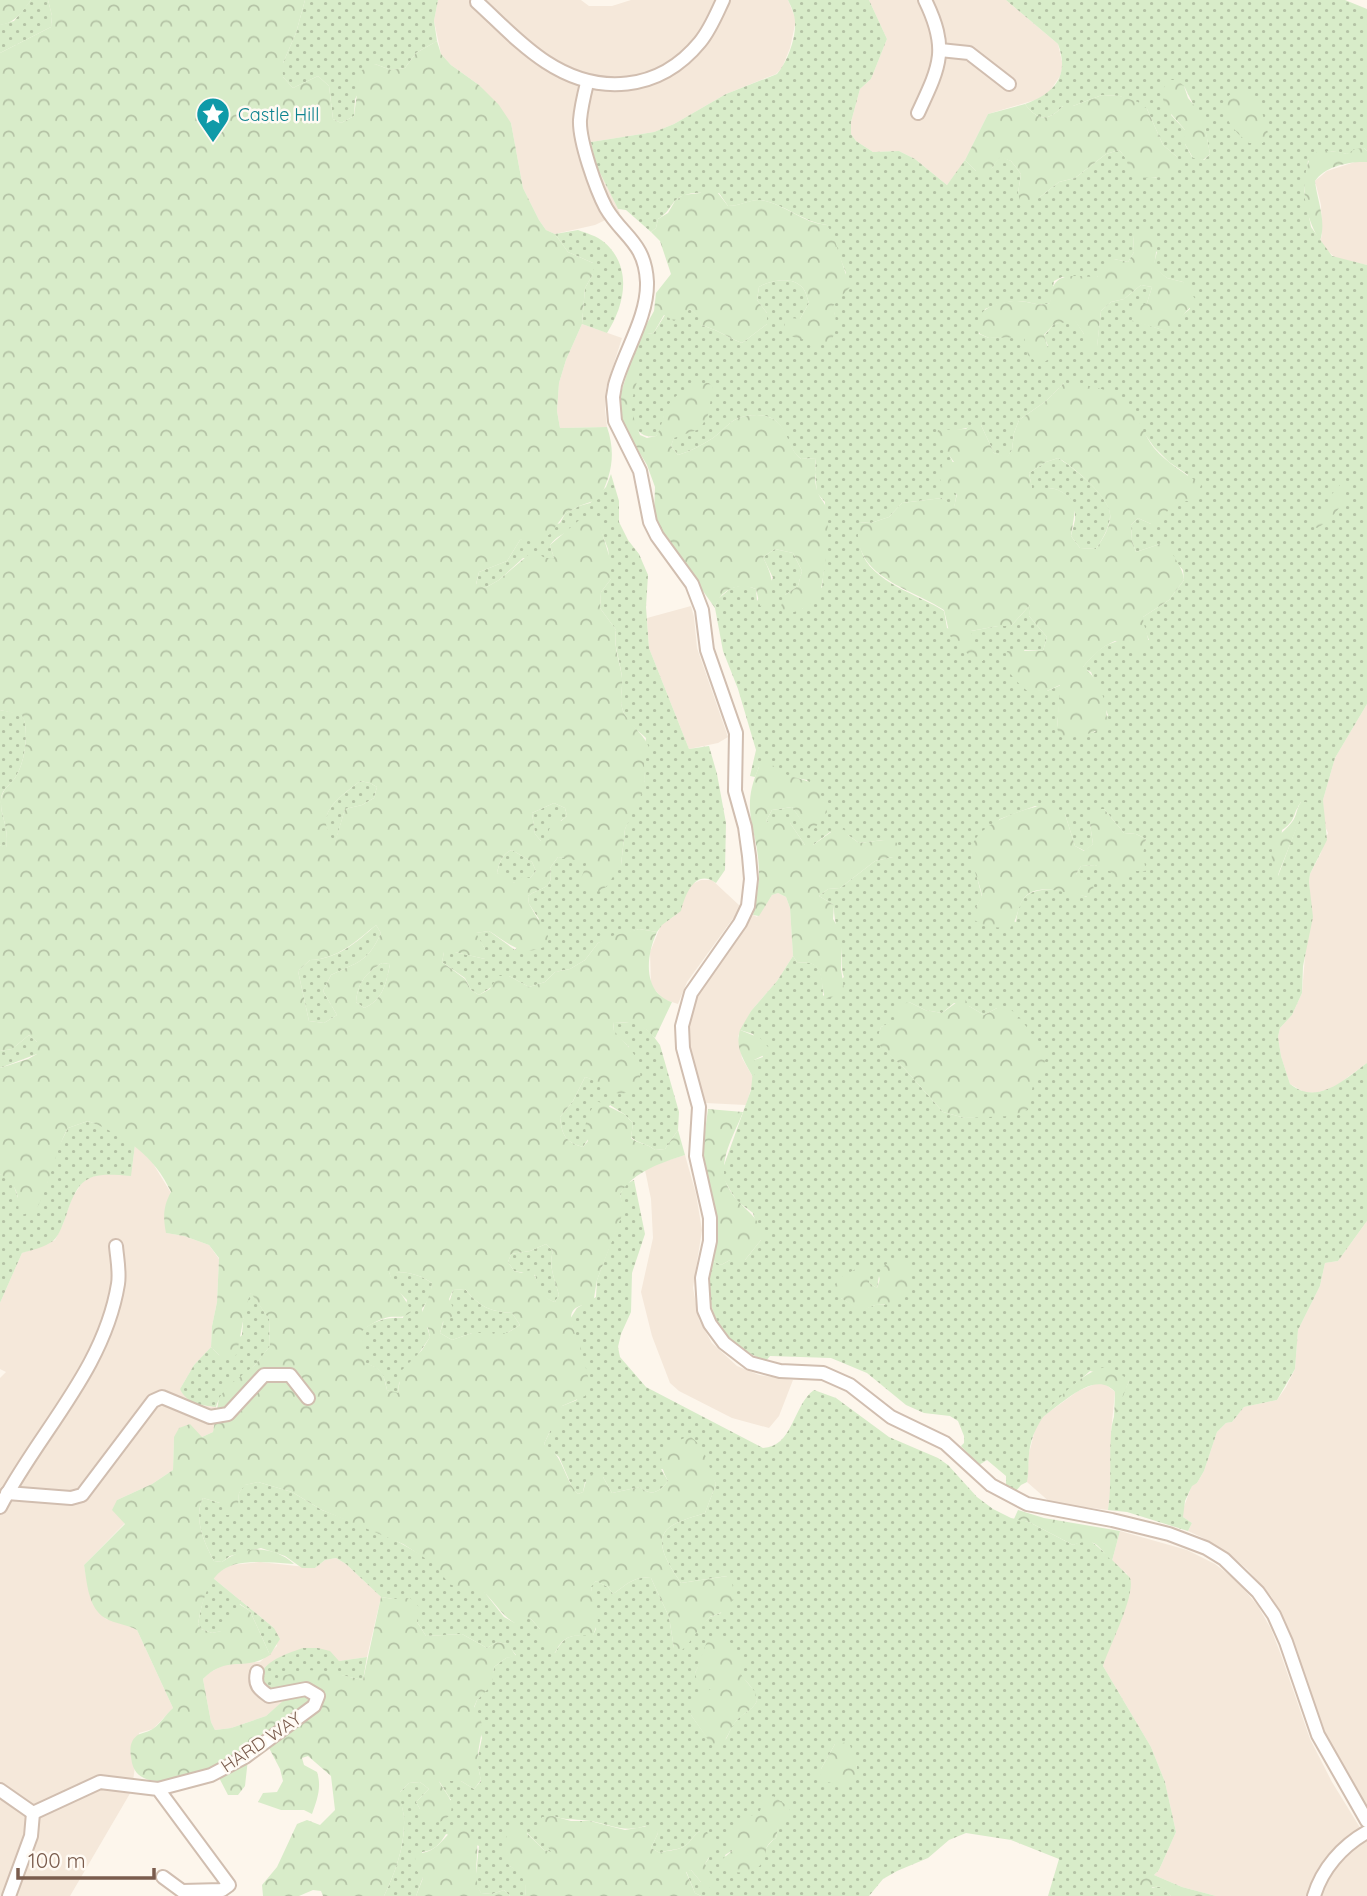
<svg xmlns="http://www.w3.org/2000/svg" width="1367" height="1896" viewBox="0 0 1367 1896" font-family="Quicksand,sans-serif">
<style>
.residential{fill:#f5e8da}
.grass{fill:url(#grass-dots);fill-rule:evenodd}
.forest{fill:url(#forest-crowns);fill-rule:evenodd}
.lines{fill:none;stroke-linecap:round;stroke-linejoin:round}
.minor-casing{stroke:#d1beb0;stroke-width:16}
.minor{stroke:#fff;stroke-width:12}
.labels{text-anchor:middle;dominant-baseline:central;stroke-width:5;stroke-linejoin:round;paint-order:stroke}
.culture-label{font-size:18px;fill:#0d838f;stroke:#fffaf3;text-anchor:start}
.street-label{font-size:18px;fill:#7a5c4d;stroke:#fffaf3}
</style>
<defs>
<pattern id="grass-dots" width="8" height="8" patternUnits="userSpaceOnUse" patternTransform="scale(1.75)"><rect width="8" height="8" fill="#d8ecc9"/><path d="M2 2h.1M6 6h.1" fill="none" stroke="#b4c2a5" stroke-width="1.8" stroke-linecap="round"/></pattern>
<pattern id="forest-crowns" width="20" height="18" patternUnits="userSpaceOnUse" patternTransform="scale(1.75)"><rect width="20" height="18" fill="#d8ecc9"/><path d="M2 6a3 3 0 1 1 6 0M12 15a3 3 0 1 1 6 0" fill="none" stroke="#b4c2a5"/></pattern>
</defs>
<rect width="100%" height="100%" fill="#fdf6ec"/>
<g class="residential">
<polygon points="438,0 581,0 589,6 612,6 631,0 788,0 796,20 790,48 782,68 776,74 726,94 674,124 654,132 591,142 596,165 620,213 595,225 555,234 546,230 539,220 523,188 511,123 479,85 451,65 441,54 434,21"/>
<polygon points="869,0 1006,0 1058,44 1063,66 1060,76 1050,91 1042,98 988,114 963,164 947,185 915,159 899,151 873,152 856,141 851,134 851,122 860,89 871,79 887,39"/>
<polygon points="1358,161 1367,162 1367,265 1336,258 1325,249 1320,241 1322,235 1321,205 1315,181 1327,171"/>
<polygon points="582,324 622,338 606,388 605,409 607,427 560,428 557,411 559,383 566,360"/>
<polygon points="691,606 694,617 697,648 728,737 718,743 689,749 649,648 647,618"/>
<polygon points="1367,704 1367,1063 1333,1088 1315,1093 1304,1092 1290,1084 1281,1056 1278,1037 1280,1028 1292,1015 1302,993 1310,896 1309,882 1310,874 1320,855 1328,833 1324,824 1323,800 1335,758"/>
<polygon points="701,880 712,880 740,906 734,917 687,982 678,1004 663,999 651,985 650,952 661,925 673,917 690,885"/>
<polygon points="778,893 786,897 790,908 793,956 777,981 751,1011 738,1036 742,1058 754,1079 746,1105 705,1103 690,1050 689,1018 692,1005 698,993 753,915 757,917 772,895"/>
<polygon points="135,1145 152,1162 171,1193 166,1233 184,1236 209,1245 219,1259 217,1302 212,1326 211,1347 194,1365 180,1389 197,1405 216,1407 216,1419 213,1432 202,1437 174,1437 173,1470 152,1484 117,1500 125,1523 84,1565 90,1596 106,1619 126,1624 137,1630 173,1708 153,1729 139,1733 132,1790 70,1896 0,1896 0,1378 6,1372 0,1369 0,1303 22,1253 55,1240 63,1224 72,1198 84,1180 102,1173 132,1168"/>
<polygon points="685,1155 696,1194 702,1230 693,1288 699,1320 712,1343 737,1366 759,1375 793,1380 779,1416 769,1428 732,1418 679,1391 670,1383 652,1336 641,1292 653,1238 651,1199 645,1170 656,1164"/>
<polygon points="1367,1221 1367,1805 1338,1761 1327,1737 1285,1621 1271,1596 1248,1570 1233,1557 1201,1537 1188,1531 1192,1523 1183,1517 1182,1512 1192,1485 1197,1483 1204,1471 1217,1432 1226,1423 1232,1422 1244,1407 1277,1400 1286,1387 1295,1369 1298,1330 1320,1286 1325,1263 1338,1261"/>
<polygon points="1095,1384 1105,1384 1115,1392 1111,1432 1111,1486 1108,1510 1051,1503 1027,1482 1029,1453 1035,1430 1041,1418 1078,1391"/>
<polygon points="1120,1531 1187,1550 1215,1564 1237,1581 1258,1606 1271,1629 1281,1655 1310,1739 1332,1782 1367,1839 1367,1896 1216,1896 1182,1887 1154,1875 1159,1870 1176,1832 1165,1782 1151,1747 1103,1666 1127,1574 1112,1561"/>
<polygon points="336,1558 346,1564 381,1597 367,1657 339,1661 334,1658 266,1716 231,1728 215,1730 211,1722 203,1679 209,1673 227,1663 260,1662 277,1646 274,1628 213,1578 217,1573 231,1565 260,1562 315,1568 325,1560"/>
</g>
<g class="grass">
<polygon points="31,0 48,0 52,16 51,27 0,53 0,25 14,21"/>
<polygon points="305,0 438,0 434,21 437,41 416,53 405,68 391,70 375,64 355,99 354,116 341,123 333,119 329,86 318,76 293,88 283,77 283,63 296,33"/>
<path d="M788 0H869L887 39 871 79 860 89 851 122V134L856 141 873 152 899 151 915 159 947 185 965 160 976 171 992 168 1000 156 1011 161 1021 174 1018 193 1040 197 1059 182 1075 178 1106 154 1119 150C1135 166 1129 177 1156 178L1177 157 1163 145 1147 109 1120 96 1102 95 1073 106H1063C1048 122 1038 121 1025 104 1054 94 1070 76 1058 44L1006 0H1345L1367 9V151L1364 148 1347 154 1331 151 1308 161 1304 191 1311 227 1332 256 1367 265V704L1335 758 1323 800 1327 840 1310 874 1309 882 1313 917 1303 966 1302 993 1292 1015 1280 1028 1278 1037 1281 1056 1290 1084C1317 1106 1344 1080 1367 1063V1221L1338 1261 1325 1263 1320 1286 1298 1330 1295 1369 1277 1400 1244 1407 1232 1422 1226 1423 1217 1432 1204 1471 1197 1483 1192 1486 1185 1501 1183 1517 1192 1523 1188 1531 1127 1512 1108 1510C1112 1484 1109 1459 1111 1433 1112 1415 1122 1397 1129 1381L1090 1371C1063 1395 1033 1416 1029 1454 1028 1464 1029 1473 1027 1482L1021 1485 1016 1491 1006 1485V1476L987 1460 979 1465 961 1446 964 1443V1436L958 1421 950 1416 924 1413 906 1405 867 1373 831 1358 770 1356 766 1361C720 1343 701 1308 712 1260L721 1265 730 1260H745L761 1240 753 1213 737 1201 730 1190 724 1179 723 1168 751 1090 754 1060 763 1057 753 1034 740 1030 751 1011 777 981 793 956 797 962C801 963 806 962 810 963 823 966 823 986 823 996L844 977C841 969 842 963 842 955 841 937 833 922 834 905L819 896 828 889 840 888 875 861 893 857 884 840 859 843 848 835 830 832 813 845H805L790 823H769L766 821 772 810 792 807 806 827 820 819 826 812 821 796 807 780 791 777 759 767 755 777 750 776 756 750 738 689 723 651 715 608 718 599 731 588 744 585 756 589 757 601 773 578 763 557 775 549 793 553 802 571 798 586 785 595 802 609 822 587 826 545 825 502 817 493 815 472 816 458 801 459C787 448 787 427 773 419 762 412 740 415 730 423 724 428 720 433 713 438 702 445 691 451 678 455L671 446 674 437 664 416 662 428 656 436C635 441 627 414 631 397 634 386 639 375 641 364H630L644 329 647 333 653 334 665 315H680L690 309 700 317 701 325C716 329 727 337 742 343L767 324V313L757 300 759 287C770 280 792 276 802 287 806 291 807 298 809 303L800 319 784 324 835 315 832 306 841 295 846 273 827 225C802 222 785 204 760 200 752 199 739 206 728 206L719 193C704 193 684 190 674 202 668 210 666 214 658 219L656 228 651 232 626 210 618 209 596 165 591 142 654 132 674 124 726 94 777 74C787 62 796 39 795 22 795 15 791 6 788 0ZM1184 86 1205 128 1210 154 1204 160 1192 157 1185 144V130L1171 115ZM1133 235 1157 252 1153 267 1167 278 1183 282 1190 309 1163 330 1132 320 1147 303 1152 287 1141 285 1124 299 1111 302 1101 311 1097 346 1084 334 1075 320 1054 324 1044 336 1048 346 1027 345 1024 336 989 338 979 334 985 309C998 304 1012 299 1027 302 1037 304 1040 306 1050 303L1054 281 1062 277H1097L1114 259 1128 262 1134 252ZM1064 383 1142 430 1154 447 1169 462 1188 475 1179 501 1171 505 1151 524 1138 518 1131 525 1132 541 1136 552 1160 544 1183 570 1184 580 1169 600 1143 617V625L1149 640C1113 641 1107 638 1082 668L1091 672 1108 715 1095 732 1082 734 1057 727 1061 685 1047 691 1024 650 1043 651 1047 637 1029 616 1031 604 1011 626H998L971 631V638L947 628 944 611C920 595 870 582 861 550 859 542 859 531 859 522L871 523 889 517 902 503 942 498 954 508C961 479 956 460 937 437L952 431 981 425 994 453 1007 458 1012 450 1014 433 1019 420 1046 401ZM1301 802H1306L1278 876 1282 830C1297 820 1292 814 1301 802ZM1035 806 1065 814 1075 846 1085 851 1093 844 1090 824 1104 809 1124 833 1136 834 1146 839C1142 854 1139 867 1124 874L1095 865 1081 866 1076 874 1087 897C1072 892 1040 884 1026 896 1019 902 1017 914 1016 922L975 909 982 897 971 853 1000 819ZM909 1002 925 1010 942 1013 954 1003 969 1006 984 1015 997 1008 987 1116 965 1118 943 1112 903 1067 877 1042 881 1027 895 1021ZM869 1271V1283L877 1288 879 1276 885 1305H875L861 1310 841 1298Z"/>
<path d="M578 230C586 233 597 236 604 242 633 267 625 305 607 333L582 324 585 288 593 274V263L568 252 555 234Z"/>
<path d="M1058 458C1073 467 1109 496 1110 514 1111 525 1102 540 1096 549L1080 548 1071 536 1075 520V504C1059 487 1055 487 1032 489L1029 473 1046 462Z"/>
<path d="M611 474 619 501V522L628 540 639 554 648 575 646 607 649 648 689 749 709 746 717 774 726 823 725 870 716 883C695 868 685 895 681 911L662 925 657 932 639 929 598 943 585 960 570 969 555 972 545 982 529 987 509 976 479 995 471 990 465 978 442 962 444 952H455L485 959V949L475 933 489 931 515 950 539 919 529 904 528 896C543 886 554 890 550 868L558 857 621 865 625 829 645 780 643 763 646 738C638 731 628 723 624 713 618 701 623 691 622 679 621 662 613 647 616 630L600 608 601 592 611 579V572L608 549 599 526C581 529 562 529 550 545L554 558H523L499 580 485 588 476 585 479 572 507 561 520 540 560 523 565 514 579 506 590 503 606 487Z"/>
<path d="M0 710 22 714C30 730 25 763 15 778 10 786 1 789 1 800 0 818 10 826 6 849L0 845Z"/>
<path d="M360 781 370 783 377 787 374 798 362 805 345 809 335 843C311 815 339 798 360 781Z"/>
<polygon points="554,803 565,808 567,816 549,830 549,841 541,841 535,834 532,813"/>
<path d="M512 850 532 862 536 871 530 878 514 883 497 873C499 864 502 853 512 850Z"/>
<path d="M376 925 381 933C368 962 358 962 331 975L323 991 337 1015 324 1023 309 1021 298 971 310 960C337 959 356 943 376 925Z"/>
<path d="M382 963 390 964C386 984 383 1000 364 1008L356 1002C358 982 366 973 382 963Z"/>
<path d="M614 1022 638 1023 651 1033 660 1045 679 1112 678 1130 665 1149 655 1150C647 1143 638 1144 631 1137L633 1123 624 1114 610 1105 583 1147C565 1142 562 1135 560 1117L573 1101 585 1077 598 1081 629 1047 613 1031Z"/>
<polygon points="29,1035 37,1042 37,1054 0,1068 0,1051 12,1049"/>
<path d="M88 1121 109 1129 135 1145 131 1176C89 1172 79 1175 66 1216 63 1224 59 1236 53 1241 45 1247 32 1250 22 1253L0 1303V1174L12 1180 19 1201V1215L47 1183 55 1154 68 1128Z"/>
<path d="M634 1180 645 1234 632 1273 631 1312 621 1334 618 1347 620 1357 646 1387 763 1448C793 1447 793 1405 814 1390L836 1398 889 1437 938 1458 948 1465 977 1497 993 1509 1011 1518 1029 1522 1073 1545C1078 1543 1084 1540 1090 1541 1094 1542 1125 1572 1130 1578 1136 1595 1109 1647 1103 1666L1151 1747 1165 1782 1176 1832 1159 1870 1154 1875H1147L1152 1888C1163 1885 1164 1888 1171 1896H1048L1059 1859 1011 1840 966 1833 949 1840 928 1858 897 1871 883 1879 869 1896H701L695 1893 686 1871 691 1870 701 1882 708 1872 705 1864 709 1858 700 1831C693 1835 691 1843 683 1847 675 1851 668 1849 660 1853L651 1848 658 1833 645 1826C624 1833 612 1825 591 1821 578 1819 567 1821 553 1816L551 1852 544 1850 527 1833 510 1866C523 1873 528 1881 525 1896H510L504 1890 492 1894 481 1893 475 1883 479 1846 446 1834C440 1844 434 1851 422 1852L423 1877 416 1896H384C395 1873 405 1846 404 1820 404 1811 400 1802 399 1793L409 1783 420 1782 429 1789 416 1802 420 1809 451 1800 439 1781H461L474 1789 481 1781 477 1761 482 1738 474 1708 477 1700 491 1685 494 1667 506 1658 516 1655 507 1644 497 1642 487 1648 462 1634 426 1636 417 1622 393 1599 381 1597 346 1564 336 1558 325 1560 315 1568H302L285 1556 261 1548 230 1556 222 1562 214 1561C204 1543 193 1517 203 1498L220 1503 238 1502 239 1493 244 1485 258 1482 292 1492 322 1510 386 1535 482 1589 504 1617 515 1623 523 1614 531 1619 540 1629 555 1653C565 1634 572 1635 593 1635L596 1629 591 1586 596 1581 608 1587 613 1594C626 1585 635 1575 651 1578L669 1617 674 1648 710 1617 721 1613 727 1576 681 1583C673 1571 655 1547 665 1532 671 1522 694 1517 705 1513L716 1484 711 1474 661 1469 668 1481C660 1492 651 1497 640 1487L612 1493 603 1477 585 1482 583 1492 578 1494 573 1489 559 1457 544 1444 562 1406 577 1400 583 1359 570 1319 577 1308 596 1297 597 1280 623 1210 620 1194 626 1184ZM702 1659C726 1668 750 1673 757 1701 752 1711 742 1713 735 1722 731 1727 729 1734 726 1739L711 1743 691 1715 711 1689 695 1673ZM835 1744H842L852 1756 857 1767 821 1769ZM759 1813 783 1816 778 1825 776 1838C761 1848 767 1857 755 1869L732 1872 725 1855 733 1850Z"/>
<path d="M546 1244 553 1251C548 1266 555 1280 559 1295L555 1302C541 1298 539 1288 535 1275L514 1271 508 1262 511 1254 530 1251Z"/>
<path d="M389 1272C406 1272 418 1273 432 1283L431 1295 422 1309 430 1337 399 1383 398 1394 387 1390C384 1373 381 1368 364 1363L361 1331C374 1321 386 1317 403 1318L407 1300 394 1287Z"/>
<path d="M465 1289C480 1307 489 1311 512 1313L520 1325 507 1333H472L452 1340 440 1333 453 1290Z"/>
<path d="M251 1292 269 1319 270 1346C265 1352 261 1359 255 1365 241 1379 222 1387 216 1407 201 1405 187 1404 180 1389L194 1365 211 1347 220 1356 242 1335 244 1309Z"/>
<path d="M213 1578 274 1628 280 1639 270 1655 250 1611 240 1604 222 1631 212 1633 201 1629 198 1624C201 1608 204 1591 213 1578Z"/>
<path d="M303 1648H318L330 1651 339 1661 367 1657 363 1680 340 1675 270 1693 262 1685C262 1681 261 1677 262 1673 266 1660 291 1652 303 1648Z"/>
</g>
<g class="forest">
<path d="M0 0H31C23 11 14 24 0 25Z"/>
<path d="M48 0H305L296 33 283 63V77L293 88 318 76 329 86 333 119 341 123 354 116 360 71 375 64 391 70 405 68 416 53 437 41 441 54 451 65 479 85 499 105 511 123 523 188 539 220 546 230 555 234 568 252 593 263V274L585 288 582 324 566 360 559 383 557 411 560 428 607 427C616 453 612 475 599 499L579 506 565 514 549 535 520 540 507 561 479 572 476 584 485 588 499 580 533 551 545 558H554L550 545 584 516 594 517 600 526 611 562V579L601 592 600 608 616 630C613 647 620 661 622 678 623 691 618 703 625 715 633 728 645 735 650 750L644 763 645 780 642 793 625 829 621 865 606 887 599 891 586 889 581 879 587 862 558 857 550 868C554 890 543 886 528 896L529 904 548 936 546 946C522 958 508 943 489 931L476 933 485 949V959L455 952H444L442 962 465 979 471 990 479 995 490 989 498 976H509L529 987 545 982 555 972 570 969 585 960 598 943 612 936 639 929 657 932C646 955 642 992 672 1002L655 1038C643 1024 632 1022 614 1022L613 1030C630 1048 649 1065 636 1091 604 1099 612 1085 585 1077L573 1101 560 1117C562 1135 565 1142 583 1147L588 1141C582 1125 587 1115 597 1101L624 1114 633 1123 631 1138C638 1144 647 1143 655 1150L665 1149 678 1130 685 1155C661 1163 634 1171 620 1194L624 1210 597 1280 593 1304C557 1305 575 1329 581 1349 584 1362 588 1374 590 1388L585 1396 562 1406 560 1427 550 1431 544 1444C564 1455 563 1478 578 1494L583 1492 588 1474 603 1477 612 1493 640 1487C651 1497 660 1492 668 1481 653 1453 665 1445 690 1436L702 1447 716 1484 705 1513C694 1517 671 1522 665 1532 655 1547 673 1571 681 1583L728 1576C737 1589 736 1605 720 1613 718 1614 712 1616 710 1617 699 1626 692 1642 681 1651L674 1648 669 1617 651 1578C635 1575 626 1585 613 1594L608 1587 596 1581 591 1587 598 1621 593 1636C573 1635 564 1634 555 1653L539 1641 540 1629 531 1619 523 1615 516 1624C498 1614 492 1594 473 1585L465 1590 449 1584 434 1564 403 1544 322 1510 292 1492 258 1482 245 1485 239 1493 237 1515H226L220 1503 203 1498C193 1517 204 1543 214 1561L222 1562C245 1545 273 1545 294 1564 234 1560 210 1556 198 1624L201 1629 212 1633 221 1631 239 1604 250 1611 270 1655C246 1672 227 1654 203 1679L211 1722 215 1730 231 1728 266 1716 284 1700 279 1685 282 1676 305 1670 324 1671 363 1680 381 1597 393 1599 410 1598 419 1607 417 1622 426 1636 462 1634 487 1648 497 1642 508 1644 516 1656 506 1658 494 1667 492 1685 477 1700 474 1707C490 1725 476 1743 478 1763 478 1769 480 1775 481 1780L474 1789 461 1781H439C442 1788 449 1795 451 1802 456 1821 433 1828 421 1818L420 1809 416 1802 429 1789 420 1782 409 1783 400 1792C400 1802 404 1811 404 1820 405 1846 395 1873 384 1896H323L321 1891 313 1890 299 1896H263L262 1885 277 1867 297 1824 307 1820 320 1825 335 1810 331 1776 308 1756 302 1758 304 1765 317 1772C322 1787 317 1800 312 1814L304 1810H281L258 1802 263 1793 277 1792 283 1781 280 1769 268 1746 248 1759 245 1786 238 1795H228L215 1770C194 1775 140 1796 132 1763 131 1757 129 1748 132 1742 137 1731 147 1734 154 1728 161 1723 166 1714 173 1708L137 1630C127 1624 114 1624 105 1618 88 1608 87 1582 84 1565L125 1524 112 1510 117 1500 152 1484 173 1470 174 1437 179 1428 190 1424 202 1437 213 1432 219 1398 227 1387 255 1365 270 1346 269 1319 251 1293C242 1314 242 1336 235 1358L220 1356 211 1347 212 1326 217 1302 219 1258 209 1245 184 1236 166 1233C163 1218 163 1206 171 1192 155 1156 124 1135 88 1121L68 1128C53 1155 50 1187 35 1211L18 1216C20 1196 17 1184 0 1174V1068L28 1059 37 1054V1042L29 1035 12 1049 0 1051V845L6 848C10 827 0 817 1 800 2 789 10 785 15 778 25 763 30 730 22 715L0 710V53L51 27 52 16ZM360 781 370 783 377 787 374 798 362 805 345 809 335 842C311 815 340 797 360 781ZM554 803 565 808 567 816 561 821 553 820 549 830V840L541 841 535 834 532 813ZM512 850 532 862 536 871 530 878 521 877 514 883 510 878 497 873C499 864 502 853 512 850ZM376 925 381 933C368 962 358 962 331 975L323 991 337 1015 324 1023 309 1021 298 971 310 960C338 959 355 942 376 925ZM382 963 390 964C386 984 383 1000 364 1008L356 1002C358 982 366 973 382 963ZM546 1244 553 1251C548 1266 555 1280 559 1295L555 1302C538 1297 541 1281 530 1269L522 1273 514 1271 508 1262 511 1254 530 1251ZM389 1272C406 1272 418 1273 432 1283 431 1297 422 1306 421 1320L428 1328 430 1337 422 1350 401 1371 398 1393 387 1390C383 1372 383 1369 365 1363L362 1331C369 1325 379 1319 389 1317 399 1316 402 1319 411 1312 406 1297 394 1288 389 1272ZM465 1289C480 1307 489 1311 512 1313L520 1325 507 1333H472L452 1340 440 1333 443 1322 456 1314 449 1299 453 1290Z"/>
<path d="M1168 80H1177L1184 86 1188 98 1203 116 1210 154 1203 160 1193 158 1185 144V130C1173 114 1153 102 1168 80Z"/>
<path d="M1244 89 1261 109 1268 133 1263 143H1249C1229 129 1207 96 1244 89Z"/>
<path d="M1102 95 1120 96 1138 102 1147 109 1163 145 1177 157 1175 167 1167 176C1156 178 1140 181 1132 171 1126 164 1128 159 1119 150L1106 154 1075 178 1059 182 1040 197 1027 202 1020 201 1018 193 1021 174 1011 161 1000 157 992 168 985 174 976 171 965 160 988 114 1025 104C1038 121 1048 122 1063 106H1073Z"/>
<path d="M1364 148 1367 151V162C1350 161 1325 166 1315 181 1317 200 1327 222 1320 241 1304 215 1299 183 1311 155 1324 149 1333 151 1347 154L1355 149Z"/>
<path d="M711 184 728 206C739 206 751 199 760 200 785 204 802 223 827 225L833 235 850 287 833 306C837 319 837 333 829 344L796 338 786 334 784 324 791 318 800 319 809 303C807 298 806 291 802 287 792 276 770 280 759 287L757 300 767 313V324L742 343C727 337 716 329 701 325L699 317 690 309 674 321 664 315 653 334 646 333 644 329 654 311 656 293 671 274 660 241 651 232 656 228 658 219 668 213 675 201 683 195 700 193Z"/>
<path d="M1141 229 1150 231 1158 239 1154 267 1167 278 1183 282 1196 300C1189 311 1179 316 1173 329L1163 330 1132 321 1134 309 1147 303 1152 287 1141 285 1124 299 1111 302 1101 311 1097 347 1091 350 1083 346 1084 334 1075 321 1054 324 1044 335 1051 358 1044 362H1036L1028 355 1024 337 989 338 980 334C969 310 998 301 1017 301 1030 301 1037 307 1050 303 1051 270 1070 276 1097 277L1107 260 1114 259 1128 262 1134 252 1133 235Z"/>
<path d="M642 363 630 407 640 435 647 438 656 436C663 426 662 414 669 404 676 393 696 382 709 383L713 388 708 415 700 429 674 438 671 446 678 455C691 451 702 445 713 438 720 433 724 428 730 423 740 415 762 412 773 419 788 427 788 449 801 459L816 458C815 468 814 480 817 490 819 498 825 502 827 510 830 524 824 583 819 597L802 609 786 615 781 606 785 595 798 586 802 571 793 553 775 549 763 557C771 574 776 585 768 603L760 606 756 589C738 583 721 588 715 608L664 536 654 516 655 487 647 465 620 420 621 393 630 364Z"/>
<path d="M1064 383C1086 384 1119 389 1132 410 1140 422 1145 436 1154 448 1167 463 1185 473 1201 485L1198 494 1192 501C1170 501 1170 506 1161 524H1151L1138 518 1131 525 1132 541 1136 552 1160 544 1170 549C1175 560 1183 568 1184 580L1169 600 1143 617C1143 627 1150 636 1148 646L1137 650 1115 641C1101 647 1092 656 1083 667 1099 678 1110 707 1106 726 1094 733 1073 740 1060 737L1057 728 1060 685 1047 691 1030 693C1015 681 1003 671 1007 651H1043L1047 637 1029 616 1030 605 1011 626H998L971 631V638L984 652 983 661H975L950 636 944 610C910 588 849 576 859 522L871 523 889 517 902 503 942 498 954 507 957 494 943 487 937 471 944 462H954L936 437 938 430 966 429 975 421 981 425 994 453 1007 457 1012 450 1014 433 1019 420 1046 401ZM1058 458C1073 466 1108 496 1110 514 1112 525 1102 540 1096 549L1080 548 1071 536 1076 504C1058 486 1056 488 1032 488L1029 473 1046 462Z"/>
<path d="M1342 483 1346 494C1340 509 1332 520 1317 528L1313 526 1324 512 1331 495Z"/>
<path d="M770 762C784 780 799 775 818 786L827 812 814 829 806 828 792 807 772 810 766 821 769 823 784 819 790 823 805 845H813L841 825 848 835 859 843 884 840 896 842 899 847 893 857 875 861 840 888 828 889 819 896 834 905 833 919 839 929 842 944 841 969 844 989 836 996 826 999C820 989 825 966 809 963 805 962 801 963 797 962L793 956 790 908 786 897 778 893 772 895 759 916 753 915C756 901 759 886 759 871 758 827 739 812 759 767Z"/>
<path d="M1301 802H1307L1277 877C1276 871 1273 867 1272 861 1270 838 1281 836 1292 822 1297 816 1296 809 1301 802Z"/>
<path d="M1052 804 1065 814 1075 846 1084 851 1093 844 1090 824 1092 809H1104L1124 833 1136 834 1146 839 1143 854 1146 872C1132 869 1126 872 1116 882L1111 872 1095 865 1081 866 1076 874 1093 885 1095 897C1075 898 1040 879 1024 898 1017 908 1018 919 1010 928L987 927 974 920 975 909 982 896C980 883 971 865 971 853 971 823 1030 806 1052 804Z"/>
<path d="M964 997 969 1006 984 1015 997 1008 1008 1007C1025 1022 1035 1038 1046 1058L1042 1069 1035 1075 1028 1110 1011 1116 965 1118 943 1112 903 1067 876 1042 881 1027 895 1020 899 1005 909 1002 925 1010 942 1013Z"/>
<path d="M740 1030 760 1038 768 1047V1053L754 1060V1079C746 1063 734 1049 740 1030Z"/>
<path d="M708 1109 743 1112C730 1145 709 1173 740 1203 751 1214 758 1219 763 1234L761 1240 745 1260H730L721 1265 712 1260C726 1221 706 1195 704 1158 703 1142 706 1125 708 1109Z"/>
<path d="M896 1257 906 1259C915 1275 912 1290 900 1304L875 1305 861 1311 841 1298 834 1287 839 1278 863 1265 869 1271V1283L877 1288 884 1266Z"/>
<path d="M1105 1367 1116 1370 1129 1381 1114 1419 1115 1392C1095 1368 1060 1406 1041 1418 1059 1398 1079 1374 1105 1367Z"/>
<path d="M1018 1510 1044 1518 1120 1531 1112 1561C1097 1547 1097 1536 1073 1545L1029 1522 1014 1519Z"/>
<path d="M711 1636C729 1638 735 1644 743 1661L739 1672 755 1692 757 1701C752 1711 743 1713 736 1721 730 1729 727 1739 721 1746L711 1744 691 1715 690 1702 711 1689 698 1685 695 1673C702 1659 702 1648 711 1636Z"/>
<path d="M849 1742 857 1767V1780C843 1785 834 1786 821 1779V1769L835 1744Z"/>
<path d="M773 1796 789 1807V1813C779 1819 778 1827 776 1838 763 1846 768 1850 763 1861 756 1876 734 1873 721 1870L719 1862 733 1850 729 1841V1830L741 1819 759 1813 764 1801Z"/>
<path d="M553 1816 571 1821H590L625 1830 654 1825 658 1833 651 1848 660 1853C667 1850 675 1851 683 1847 691 1843 693 1835 700 1831L707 1832 714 1842 712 1852 705 1864 717 1885 711 1889 701 1882 691 1870 686 1872 695 1893 701 1896H525C529 1875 514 1872 502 1858L503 1845 511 1826 518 1825 544 1850 551 1852 538 1829 542 1817Z"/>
<path d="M458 1827 475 1835C482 1854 470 1873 481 1893L492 1894 504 1890 510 1896H416L423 1878 416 1870 415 1857C421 1852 425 1853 431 1850 441 1845 447 1833 458 1827Z"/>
<path d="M1147 1875H1154L1182 1887 1216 1896H1171C1160 1883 1159 1887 1143 1889L1138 1884 1139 1880Z"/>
</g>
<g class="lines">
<g class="minor-casing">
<g id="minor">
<path d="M477 2C499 22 521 46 546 62 598 96 659 92 700 42 710 30 716 15 723 0"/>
<polyline points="940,50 969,53 1009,84"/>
<path d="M587 83C584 95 581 108 580 120 579 141 596 189 606 208 623 237 645 242 647 282 648 317 624 352 615 385L613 397 615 421 640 471 650 522 657 536 692 584 702 610 707 650 736 733 735 791 745 827 749 856 751 879 748 906 740 923 691 993 682 1026 683 1048 699 1107 696 1156 710 1218V1241L702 1278 704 1310 710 1324 724 1343 750 1363 780 1371 823 1373 850 1385 891 1417 945 1443 991 1485 1027 1504 1112 1520 1169 1534 1206 1548 1224 1559 1258 1592 1274 1615 1286 1642 1318 1735 1367 1821"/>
<path d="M918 113C940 66 949 49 925 0"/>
<polyline points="7,1493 71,1498 82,1495 153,1401 162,1397 210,1417 228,1414 264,1375 290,1375 308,1398"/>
<path d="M0 1507C38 1433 104 1370 118 1284 120 1272 117 1258 116 1246"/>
<path d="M158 1789 211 1775 245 1757 314 1706 318 1696 306 1689 269 1696C259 1689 254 1685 257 1672"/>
<polyline points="0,1790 33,1813 100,1782 158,1789 229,1885 222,1890 182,1891 163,1877"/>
<polyline points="9,1896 31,1836 33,1813"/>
<path d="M1314 1896C1322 1869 1342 1846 1367 1832"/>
</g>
</g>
<use href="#minor" class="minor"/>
</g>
<defs>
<g id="sight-pin" transform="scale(1.75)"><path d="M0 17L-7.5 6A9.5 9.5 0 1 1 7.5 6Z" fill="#0f9aa8" stroke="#fffaf3"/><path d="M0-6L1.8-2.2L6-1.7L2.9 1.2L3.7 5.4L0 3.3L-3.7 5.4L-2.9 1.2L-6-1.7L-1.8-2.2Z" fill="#fff"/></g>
</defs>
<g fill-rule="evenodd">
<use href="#sight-pin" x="213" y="114"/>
</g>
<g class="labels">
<g class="culture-label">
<text x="238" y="114">Castle Hill</text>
</g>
<g class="street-label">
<text transform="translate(261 1742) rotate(-34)">HARD WAY</text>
</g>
</g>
<path d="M18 1868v10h136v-10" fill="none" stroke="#7a5c4d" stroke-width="3.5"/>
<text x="28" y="1868" font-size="21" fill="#7a5c4d" stroke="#fffaf3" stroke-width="5" paint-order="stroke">100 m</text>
</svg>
